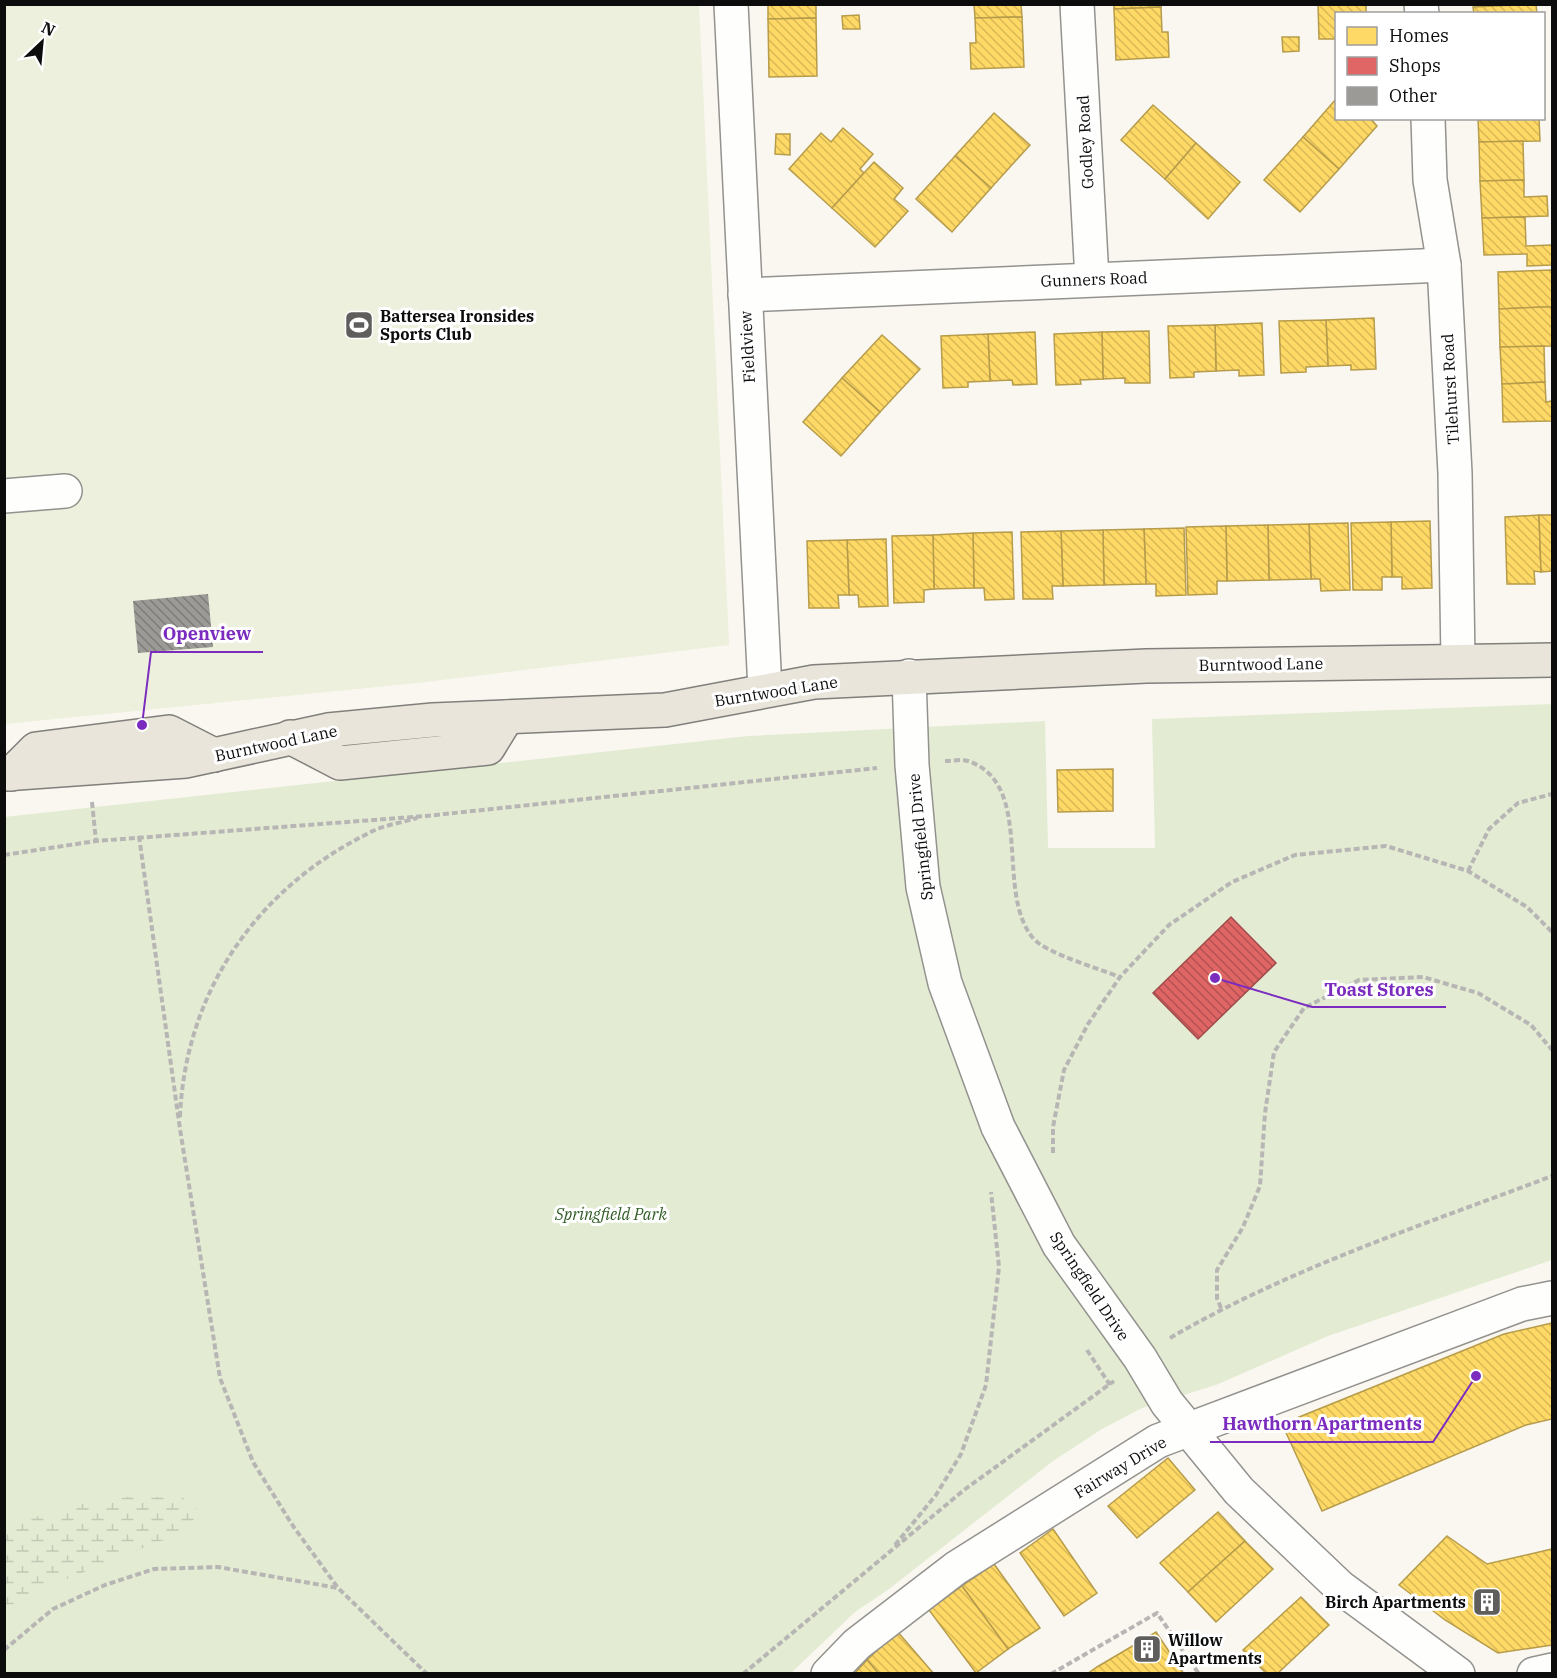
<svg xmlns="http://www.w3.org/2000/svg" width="1557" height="1678" viewBox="0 0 1557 1678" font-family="'IBM Plex Serif',serif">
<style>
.green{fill:#e3ecd3}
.wetland{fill:url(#wetland-marsh)}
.pitch{fill:#ecf0dc}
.homes{fill:url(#homes-back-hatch);stroke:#b69c4b;stroke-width:1.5}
.shops{fill:url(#shops-back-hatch);stroke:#a04b4b;stroke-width:1.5}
.building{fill:url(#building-back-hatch)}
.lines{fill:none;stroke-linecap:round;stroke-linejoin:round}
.minor-casing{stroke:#93928f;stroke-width:36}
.major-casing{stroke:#807f7c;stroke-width:36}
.path{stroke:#b7b6b5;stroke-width:4;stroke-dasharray:6 3;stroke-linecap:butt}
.minor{stroke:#fefefd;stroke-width:33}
.major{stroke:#eae5da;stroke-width:33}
.labels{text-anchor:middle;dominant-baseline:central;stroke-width:6;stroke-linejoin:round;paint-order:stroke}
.street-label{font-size:16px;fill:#0c0c0c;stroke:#fff}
.poi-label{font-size:16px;font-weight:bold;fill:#0c0c0c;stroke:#fff;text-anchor:start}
.park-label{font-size:16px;font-style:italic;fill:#315c25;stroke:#fff}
.leader{fill:none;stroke:#7b2cbf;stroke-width:2}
.callout-dot{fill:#7b2cbf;stroke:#fff;stroke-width:2}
.callout-label{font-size:18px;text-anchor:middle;font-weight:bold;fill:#7b2cbf;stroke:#fff;stroke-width:6;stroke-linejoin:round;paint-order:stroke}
</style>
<defs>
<pattern id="wetland-marsh" width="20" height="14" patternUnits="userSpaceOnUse" patternTransform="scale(1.5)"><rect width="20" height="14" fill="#e3ecd3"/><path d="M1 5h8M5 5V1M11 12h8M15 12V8" fill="none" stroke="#c2c9b4"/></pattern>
<pattern id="homes-back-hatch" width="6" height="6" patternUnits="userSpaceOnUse" patternTransform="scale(1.5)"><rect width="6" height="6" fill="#ffd966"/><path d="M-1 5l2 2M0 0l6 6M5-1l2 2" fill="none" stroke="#d9b957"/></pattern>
<pattern id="shops-back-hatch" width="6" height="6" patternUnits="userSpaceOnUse" patternTransform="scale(1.5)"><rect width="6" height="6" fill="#e06666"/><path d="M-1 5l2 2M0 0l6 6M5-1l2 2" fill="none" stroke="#b45252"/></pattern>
<pattern id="building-back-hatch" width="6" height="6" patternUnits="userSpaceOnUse" patternTransform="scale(1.5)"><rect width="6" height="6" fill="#9c9a96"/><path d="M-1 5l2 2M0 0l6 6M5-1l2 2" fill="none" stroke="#7e7c79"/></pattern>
</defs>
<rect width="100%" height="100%" fill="#faf7f0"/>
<polygon class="green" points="1552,704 1552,1260 1328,1336 1216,1385 1142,1408 1102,1429 1053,1461 889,1589 855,1612 791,1673 5,1673 4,817 748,736 1045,721 1048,848 1155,848 1152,719"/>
<polygon class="wetland" points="134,1496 183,1498 197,1508 198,1526 37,1591 5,1616 5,1525 83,1504"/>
<polygon class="pitch" points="5,5 699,5 729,645 417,683 5,724"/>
<g class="homes">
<polygon points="768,4 816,4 816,18 768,19"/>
<polygon points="974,4 1021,4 1022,17 975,18"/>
<polygon points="1114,4 1161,4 1161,7 1114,9"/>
<polygon points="1318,4 1366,4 1366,14 1336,14 1336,39 1319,39"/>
<polygon points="1536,4 1537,14 1474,14 1473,7"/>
<polygon points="1161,7 1162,32 1168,32 1169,57 1116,60 1114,9"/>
<polygon points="859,15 860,29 843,29 842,16"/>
<polygon points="1022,17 1024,67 971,69 970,43 976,43 975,18"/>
<polygon points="816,18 817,76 769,77 768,19"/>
<polygon points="1282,37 1299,37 1299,51 1283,52"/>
<polygon points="1336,99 1336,118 1370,118 1377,126 1339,169 1303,137"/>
<polygon points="1153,105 1196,143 1165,179 1121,140"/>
<polygon points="994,113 1030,145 991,188 955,156"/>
<polygon points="1478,118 1539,118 1540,141 1479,142"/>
<polygon points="843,128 873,154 860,169 864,173 832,208 789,169 821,133 831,142"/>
<polygon points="776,134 790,134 790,155 775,154"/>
<polygon points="1303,137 1339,169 1300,212 1264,180"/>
<polygon points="1523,141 1524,180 1480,181 1479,142"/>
<polygon points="1196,143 1240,182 1208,219 1165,179"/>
<polygon points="955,156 991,188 952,232 916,199"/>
<polygon points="874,162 903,188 894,199 908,211 875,247 832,208"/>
<polygon points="1524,180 1524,197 1547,196 1548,216 1482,218 1480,181"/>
<polygon points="1525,217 1526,246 1552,245 1552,265 1527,266 1527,254 1484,255 1482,218"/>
<polygon points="1552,270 1552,307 1499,309 1498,272"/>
<polygon points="1542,307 1552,307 1552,346 1500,347 1499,309"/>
<polygon points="1374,318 1376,369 1351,370 1351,365 1328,366 1326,320"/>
<polygon points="1326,320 1328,366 1306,367 1306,372 1281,373 1279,321"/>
<polygon points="1262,323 1264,375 1239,376 1239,370 1216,371 1215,325"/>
<polygon points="1215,325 1216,371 1194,372 1194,377 1170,378 1168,326"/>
<polygon points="1149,331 1150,383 1125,383 1125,378 1103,379 1102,332"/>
<polygon points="1035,332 1037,384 1013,385 1012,380 990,381 988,334"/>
<polygon points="1102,332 1103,379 1080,380 1081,384 1056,385 1054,334"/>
<polygon points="988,334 990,381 968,382 968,387 943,388 941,336"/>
<polygon points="882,335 920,369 880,412 842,378"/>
<polygon points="1544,346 1545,382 1502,384 1500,347"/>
<polygon points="842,378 880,412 841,456 803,422"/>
<polygon points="1545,382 1546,402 1552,401 1552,421 1503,422 1502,384"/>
<polygon points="1539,515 1541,572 1534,571 1535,584 1507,584 1505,517"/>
<polygon points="1539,515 1552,515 1552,571 1541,572"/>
<polygon points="1430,521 1432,588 1402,589 1402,577 1392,577 1391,522"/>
<polygon points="1391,522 1392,577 1382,577 1382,590 1353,590 1351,523"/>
<polygon points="1348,523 1350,590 1321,591 1320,579 1311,579 1309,524"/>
<polygon points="1309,524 1311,579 1269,580 1268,525"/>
<polygon points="1268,525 1269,580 1227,581 1226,526"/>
<polygon points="1226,526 1227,581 1217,581 1217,594 1188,595 1186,527"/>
<polygon points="1184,528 1186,595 1156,596 1156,584 1146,584 1144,529"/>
<polygon points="1144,529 1146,584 1104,585 1103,530"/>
<polygon points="1103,530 1104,585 1063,586 1061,531"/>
<polygon points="1061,531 1063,586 1052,586 1053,599 1023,599 1021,532"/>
<polygon points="1012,532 1014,599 985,600 984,588 974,588 973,533"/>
<polygon points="973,533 974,588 934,589 933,535"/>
<polygon points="933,535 934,589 924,590 924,602 894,603 892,536"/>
<polygon points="886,539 888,606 859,607 858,595 849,595 847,540"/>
<polygon points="847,540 849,595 838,595 839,608 809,608 807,541"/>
<polygon points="1113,769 1113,811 1058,812 1057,770"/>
<polygon points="1552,1323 1552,1419 1526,1425 1322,1511 1282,1424 1504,1334"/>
<polygon points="1168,1458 1195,1490 1137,1538 1108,1506"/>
<polygon points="1218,1512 1245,1541 1188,1592 1160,1563"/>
<polygon points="1053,1529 1097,1593 1064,1616 1020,1553"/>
<polygon points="1447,1536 1487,1564 1552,1549 1552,1645 1498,1653 1445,1620 1399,1585"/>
<polygon points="1245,1541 1273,1569 1216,1622 1188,1592"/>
<polygon points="994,1564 1040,1628 1008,1649 962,1586"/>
<polygon points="962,1586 1008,1649 976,1673 929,1610"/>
<polygon points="1301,1597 1329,1625 1277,1674 1267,1674 1243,1650"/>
<polygon points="897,1631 934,1674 879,1674 867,1660"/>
<polygon points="1156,1632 1184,1674 1087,1674 1097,1667"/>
<polygon points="867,1660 879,1674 854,1674"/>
</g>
<polygon class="shops" points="1231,917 1276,963 1198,1039 1153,993"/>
<polygon class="building" points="208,594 213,647 138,653 133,601"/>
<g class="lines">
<g class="minor-casing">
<g id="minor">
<polyline points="731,4 765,690"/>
<polyline points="1077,4 1092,279"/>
<polyline points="1421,4 1422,14"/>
<polyline points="1428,118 1430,180 1444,265 1455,473 1458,661"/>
<polyline points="745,295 1444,265"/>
<polyline points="4,496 65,491"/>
<polyline points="909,676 912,765 923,887 945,983 998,1127 1059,1245 1140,1358 1167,1403 1239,1491 1340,1587 1458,1674"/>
<polyline points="828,1674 857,1644 956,1568 1158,1441 1522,1304 1552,1298"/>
<polyline points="1534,1674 1552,1670"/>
</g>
</g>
<g class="major-casing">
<g id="major">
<polyline points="290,737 340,763 488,748 507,717"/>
<polyline points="4,774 186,761 328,730 433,720 665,710 814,682 1146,666 1552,660"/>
<polyline points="11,774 36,749 169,732 214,755"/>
</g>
</g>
<g class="path">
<path d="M945 761C952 761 962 759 968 761 1036 784 994 892 1033 938 1045 953 1100 969 1120 977"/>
<polyline points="92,802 96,841"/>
<polyline points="139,836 180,1129 220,1378 253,1462 293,1526 338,1588 427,1674"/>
<polyline points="4,855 96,841 426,816 877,768"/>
<polyline points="1468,871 1489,829 1518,803 1552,794"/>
<path d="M180 1117C185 992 257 888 369 833 383 825 401 823 417 818"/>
<polyline points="1053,1153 1053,1127 1064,1070 1088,1024 1120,977 1169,925 1232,882 1295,855 1386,846 1468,871 1527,907 1552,932"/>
<polyline points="1221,1308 1217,1298 1217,1270 1243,1227 1260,1186 1265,1113 1274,1052 1304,1008 1359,980 1423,977 1478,993 1531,1025 1552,1050"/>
<path d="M1170 1338C1290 1268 1423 1225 1552 1176"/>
<polyline points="1087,1350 1110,1385"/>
<polyline points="895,1545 936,1495 961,1454 986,1385 999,1267 991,1192"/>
<polyline points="4,1650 53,1609 105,1585 154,1569 218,1567 338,1588"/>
<polyline points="743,1674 964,1490 1114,1381"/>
<polyline points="1051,1674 1157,1613 1199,1674"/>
</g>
<use href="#minor" class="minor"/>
<use href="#major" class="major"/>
</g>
<defs>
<g id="stadium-square" transform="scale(1.5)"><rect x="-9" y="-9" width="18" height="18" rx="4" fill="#5f5e5c" stroke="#fff"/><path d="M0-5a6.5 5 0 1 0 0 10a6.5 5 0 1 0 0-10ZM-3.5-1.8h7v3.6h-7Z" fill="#fff"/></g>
<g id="building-square" transform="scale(1.5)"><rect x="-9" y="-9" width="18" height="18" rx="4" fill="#5f5e5c" stroke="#fff"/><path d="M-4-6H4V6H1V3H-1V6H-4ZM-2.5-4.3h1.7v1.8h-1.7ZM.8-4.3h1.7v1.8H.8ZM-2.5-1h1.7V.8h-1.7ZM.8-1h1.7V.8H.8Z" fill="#fff"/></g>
</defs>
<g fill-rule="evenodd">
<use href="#stadium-square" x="359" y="325"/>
<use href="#building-square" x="1487" y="1602"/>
<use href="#building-square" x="1147" y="1649"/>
</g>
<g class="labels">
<g class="street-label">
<text transform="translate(1085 142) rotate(-93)">Godley Road</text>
<text transform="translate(1094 279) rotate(-2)">Gunners Road</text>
<text transform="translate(747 347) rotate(-93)">Fieldview</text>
<text transform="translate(1450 389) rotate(-93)">Tilehurst Road</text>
<text transform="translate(1261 664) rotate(-1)">Burntwood Lane</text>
<text transform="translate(776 691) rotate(-9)">Burntwood Lane</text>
<text transform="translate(276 743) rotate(-12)">Burntwood Lane</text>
<text transform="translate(920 837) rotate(-96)">Springfield Drive</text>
<text transform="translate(1090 1286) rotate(56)">Springfield Drive</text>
<text transform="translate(1120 1467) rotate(-31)">Fairway Drive</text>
</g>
<g class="poi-label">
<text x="380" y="316">Battersea Ironsides<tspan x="380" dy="18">Sports Club</tspan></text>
<text x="1466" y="1602" text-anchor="end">Birch Apartments</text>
<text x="1168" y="1640">Willow<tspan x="1168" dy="18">Apartments</tspan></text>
</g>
<g class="park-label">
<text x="611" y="1214">Springfield Park</text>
</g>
</g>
<path class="leader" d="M142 725L151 652H263M1215 978L1312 1007H1446M1476 1376L1433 1442H1210"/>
<g class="callout-dot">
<circle cx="142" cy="725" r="6"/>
<circle cx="1215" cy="978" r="6"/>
<circle cx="1476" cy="1376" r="6"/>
</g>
<g class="callout-label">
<text x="207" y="640">Openview</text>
<text x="1379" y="996">Toast Stores</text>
<text x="1322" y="1430">Hawthorn Apartments</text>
</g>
<rect width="1557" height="1678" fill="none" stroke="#0c0c0c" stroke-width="12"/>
<rect x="1335" y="12" width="210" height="108" fill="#ffffff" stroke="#9e9e9e" stroke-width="1.5"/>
<rect x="1347" y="27" width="30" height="18" fill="#ffd966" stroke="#9e9e9e" stroke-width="1.5"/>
<text x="1389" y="42" font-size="18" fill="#0c0c0c">Homes</text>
<rect x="1347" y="57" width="30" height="18" fill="#e06666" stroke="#9e9e9e" stroke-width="1.5"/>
<text x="1389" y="72" font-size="18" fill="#0c0c0c">Shops</text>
<rect x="1347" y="87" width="30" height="18" fill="#9c9a96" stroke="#9e9e9e" stroke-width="1.5"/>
<text x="1389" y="102" font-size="18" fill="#0c0c0c">Other</text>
<g transform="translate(42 42) rotate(26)" stroke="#ffffff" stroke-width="4.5" paint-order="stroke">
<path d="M0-4.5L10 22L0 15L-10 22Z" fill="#0c0c0c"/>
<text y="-9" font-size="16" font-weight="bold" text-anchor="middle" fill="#0c0c0c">N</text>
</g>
</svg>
